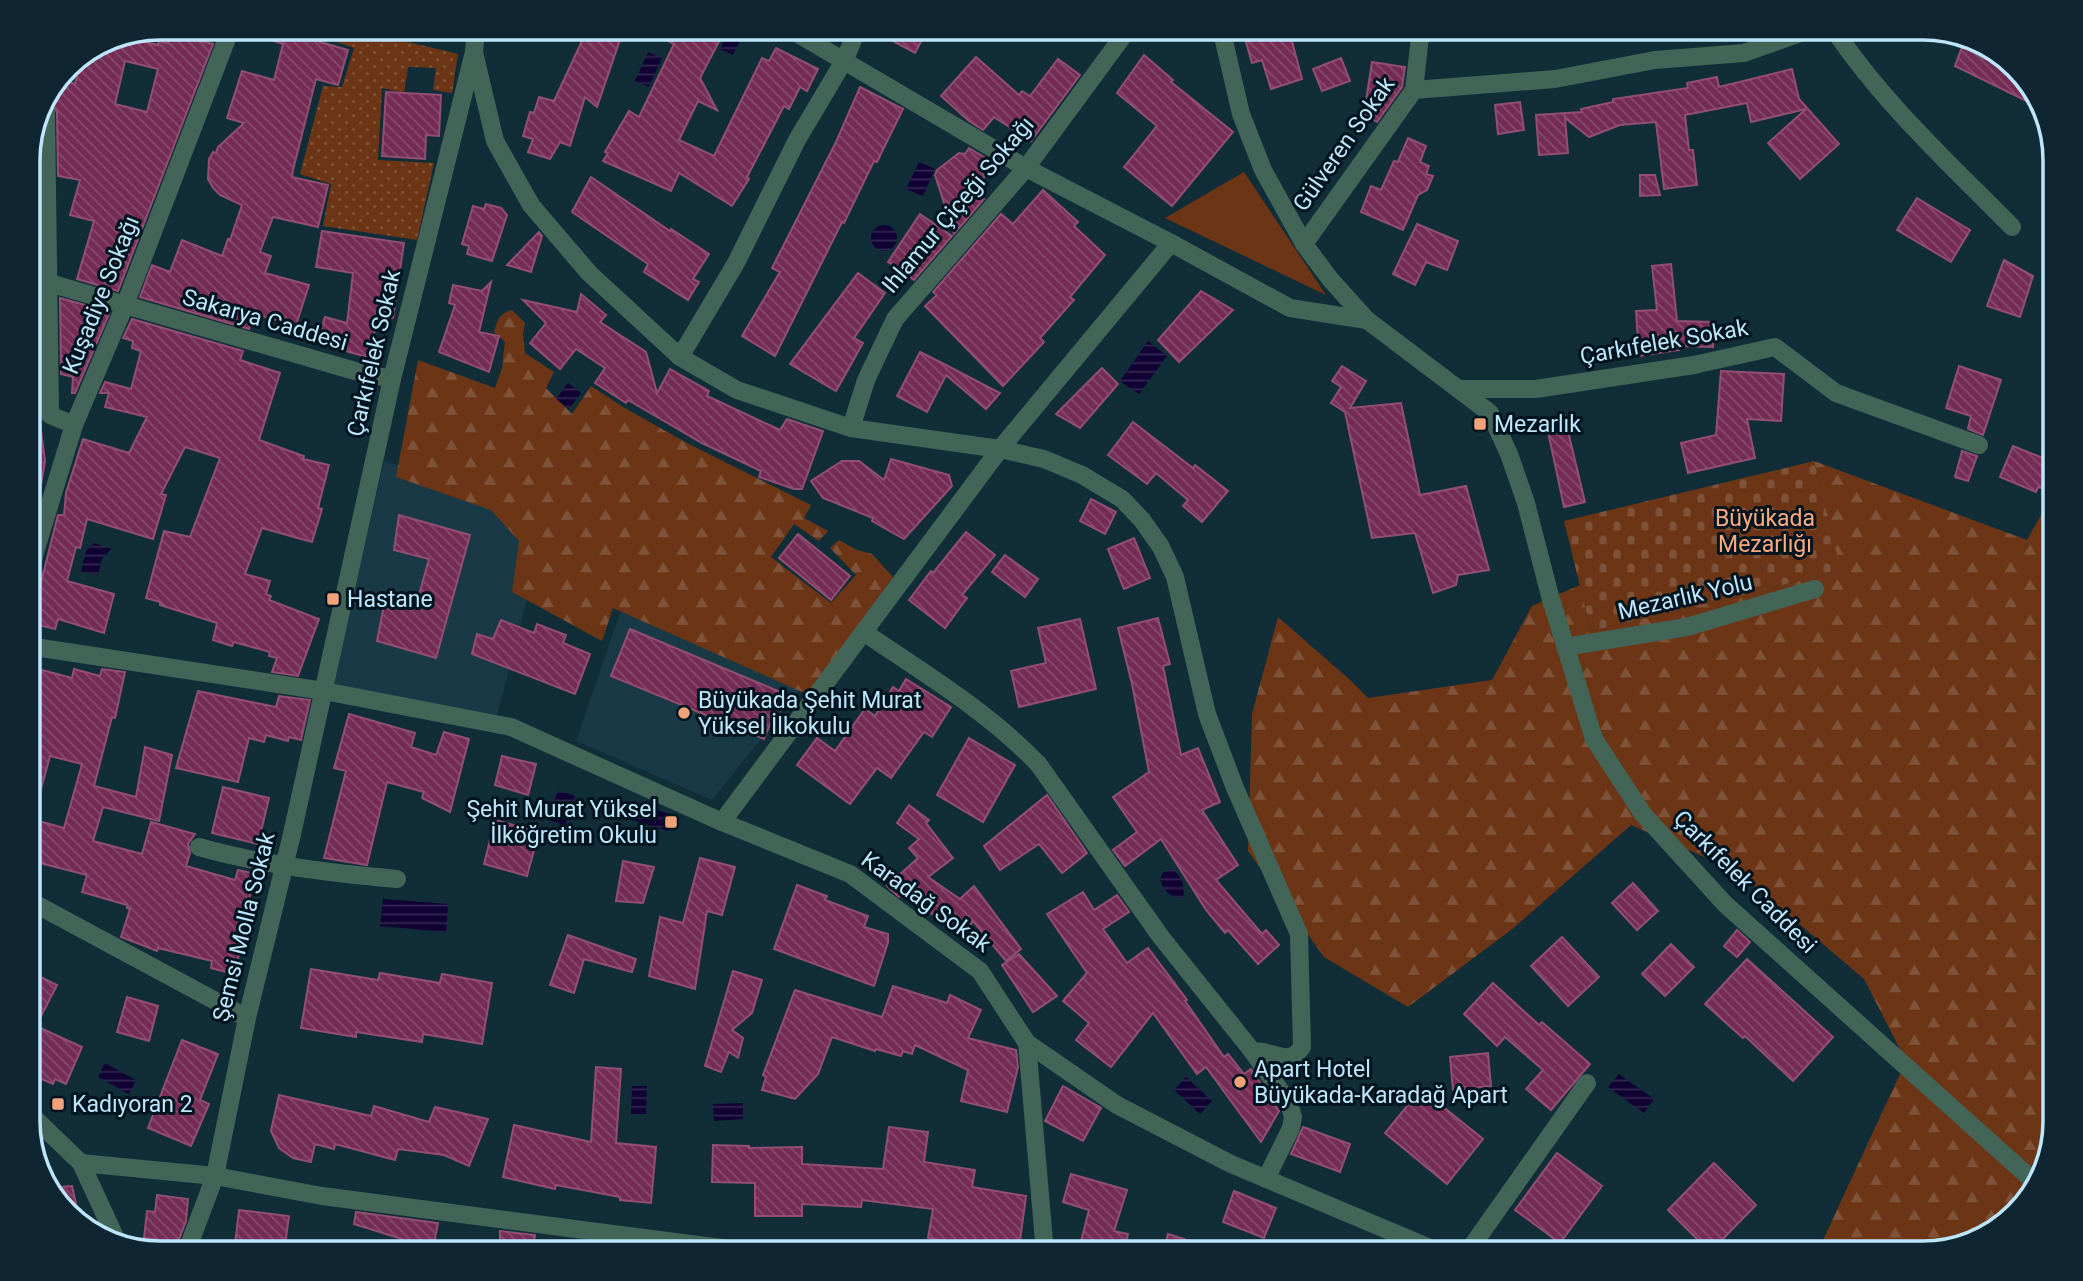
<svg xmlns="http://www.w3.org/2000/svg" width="2083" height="1281" viewBox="0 0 2083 1281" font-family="Roboto,sans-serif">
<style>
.built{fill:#193946}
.grass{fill:url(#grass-dots)}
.forest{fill:url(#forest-firs)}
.cemetery{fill:url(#cemetery-stones)}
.park{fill:#6c3616}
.water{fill:url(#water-rules)}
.building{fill:url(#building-back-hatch);stroke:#934f73;stroke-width:2;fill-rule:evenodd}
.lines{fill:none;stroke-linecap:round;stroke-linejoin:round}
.street{stroke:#426557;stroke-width:18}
.poi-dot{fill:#f0a279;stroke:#00141f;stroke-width:2.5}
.labels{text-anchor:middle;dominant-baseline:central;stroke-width:6;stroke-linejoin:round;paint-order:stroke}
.street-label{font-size:23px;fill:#bde6fa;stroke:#00141f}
.poi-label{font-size:23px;fill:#bde6fa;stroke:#00141f;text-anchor:start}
.park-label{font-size:23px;fill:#fdaa7e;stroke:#00141f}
.rim{fill:none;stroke:#bde6fa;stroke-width:3.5}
</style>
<defs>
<pattern id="grass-dots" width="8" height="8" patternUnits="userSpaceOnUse" patternTransform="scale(1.75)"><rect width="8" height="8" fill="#6c3616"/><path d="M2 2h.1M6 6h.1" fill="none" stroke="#7f5339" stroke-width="1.8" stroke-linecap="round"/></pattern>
<pattern id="forest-firs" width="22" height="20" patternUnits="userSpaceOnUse" patternTransform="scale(1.75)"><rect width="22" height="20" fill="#6c3616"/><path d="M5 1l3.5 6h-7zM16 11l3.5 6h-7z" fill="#7f5339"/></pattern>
<pattern id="cemetery-stones" width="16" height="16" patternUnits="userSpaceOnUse" patternTransform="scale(1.75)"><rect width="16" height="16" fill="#6c3616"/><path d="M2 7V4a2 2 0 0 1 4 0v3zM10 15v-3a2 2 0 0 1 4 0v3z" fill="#7f5339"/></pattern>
<pattern id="water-rules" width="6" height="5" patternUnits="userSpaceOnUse" patternTransform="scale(1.75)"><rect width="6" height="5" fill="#100232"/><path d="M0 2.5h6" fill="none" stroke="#312751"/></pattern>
<pattern id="building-back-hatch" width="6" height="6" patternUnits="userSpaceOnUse" patternTransform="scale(1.75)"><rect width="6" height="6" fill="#742c54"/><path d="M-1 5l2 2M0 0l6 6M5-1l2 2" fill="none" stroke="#864b6e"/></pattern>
</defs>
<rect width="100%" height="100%" fill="#102d38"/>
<g class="built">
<polygon points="384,461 549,514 497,715 332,689"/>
<polygon points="623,604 804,685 712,800 576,741"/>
</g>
<polygon class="grass" points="339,28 349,28 458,54 452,93 433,90 436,68 408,67 404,93 382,88 378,160 434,163 417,240 323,226 331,184 300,174 323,86 342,87 354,48 334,41"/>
<g class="forest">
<path d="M512 310 525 323 523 334 525 353 554 372 546 388 572 414 591 386 623 407 685 442 811 505 804 518 828 531 819 541 794 524 771 557 831 603 856 575 830 548 839 540 857 550 872 554 893 577 809 695 613 608 602 641 512 592 519 541 491 510 396 477 418 360 495 388 502 368 505 342 494 332C497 320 500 313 512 310Z"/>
<polygon points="1814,461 2027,540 2055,490 2055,1121 2037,1187 1989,1235 1923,1253 1817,1253 1906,1061 1864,979 1737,871 1631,825 1511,930 1408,1007 1324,957 1248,851 1252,714 1278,617 1349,679 1368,698 1492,680 1532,606 1580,585 1591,631 1840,571"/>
</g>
<polygon class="cemetery" points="1814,461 1841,571 1591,631 1564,521"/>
<polygon class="park" points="1244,172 1326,295 1165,218"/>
<g class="water">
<polygon points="730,28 746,28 733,55 720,49"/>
<polygon points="648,52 662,58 649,87 635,81"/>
<polygon points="919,162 935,169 923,196 906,189"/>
<circle cx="884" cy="238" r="13"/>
<polygon points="1148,341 1167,356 1139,394 1120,381"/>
<polygon points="568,383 581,393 569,409 556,399"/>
<polygon points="94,543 111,549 102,559 98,575 81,571 86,551"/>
<polygon points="558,790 575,796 565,825 548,820"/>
<polygon points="637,804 673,815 668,831 632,820"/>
<path d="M1171 869C1181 874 1186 887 1183 898 1167 901 1149 873 1171 869Z"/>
<polygon points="383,899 448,904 446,932 380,926"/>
<polygon points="105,1063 136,1080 129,1094 98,1077"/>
<polygon points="1619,1074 1654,1099 1644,1113 1608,1087"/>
<polygon points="1186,1077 1212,1101 1200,1114 1174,1090"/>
<polygon points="632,1086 647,1086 646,1114 631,1114"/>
<polygon points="743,1103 743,1119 714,1121 713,1104"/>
</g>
<g class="building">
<polygon points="246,28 324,28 320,42 348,50 338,85 316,79 293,170 292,177 328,185 318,227 273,217 260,252 271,256 265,273 309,285 296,325 254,314 249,329 140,297 152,265 170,272 182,240 222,256 228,239 230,240 242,205 220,195 213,188 208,179 209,159 213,152 216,153 218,147 244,123 227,118 242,71 274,80 283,44 245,31"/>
<polygon points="588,28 624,28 597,107 585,97 570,146 560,142 550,159 528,152 533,139 523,136 530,112 534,113 539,97 554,101"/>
<polygon points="672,28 726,28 700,78 717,110 698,101 679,140 714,156 762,58 769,61 776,48 818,69 807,91 800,87 789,109 784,106 747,177 749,179 732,206 679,173 671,191 603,161 608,153 605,152 629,111 639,117 674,44 666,40"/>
<polygon points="869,28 928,28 915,53"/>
<polygon points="1289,30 1302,79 1271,89 1262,60 1252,63 1246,42"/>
<path d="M170 34 213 44 118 291 77 279 94 221 70 215 80 180 58 176 57 112 51 102 61 79 75 84 81 57 110 38 119 36 158 45 159 41 168 43ZM125 61 158 69 147 112 115 104Z"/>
<polygon points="1965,39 1989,46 2037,94 2041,108 1955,66"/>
<polygon points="1144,55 1173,80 1171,82 1233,132 1172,206 1124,167 1157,126 1117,93"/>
<polygon points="976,57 1019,95 1022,91 1030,96 1058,59 1080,75 1031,141 994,117 983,130 969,121 941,96"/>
<polygon points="1341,58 1350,81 1322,91 1313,69"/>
<polygon points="1372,62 1405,67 1402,87 1377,122 1364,114"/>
<polygon points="1792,69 1799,99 1839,144 1800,179 1768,143 1806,109 1751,122 1747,103 1685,115 1689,150 1693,150 1697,185 1664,189 1656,122 1620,125 1589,137 1565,118 1568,153 1539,155 1536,115 1582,112 1581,109 1613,102 1613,99 1688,88 1687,83 1717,77 1719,87"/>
<polygon points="860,87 903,109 877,162 874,161 844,223 842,222 775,356 742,336 780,272 772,268 836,142"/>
<polygon points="386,92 441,95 439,136 426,135 425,159 382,156"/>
<polygon points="1520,102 1524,130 1498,134 1495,105"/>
<polygon points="35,137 36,199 34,206 28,205 28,152"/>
<polygon points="1408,138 1426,146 1420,162 1429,166 1426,174 1433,176 1427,190 1418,195 1403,230 1361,212 1371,186 1381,190 1394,161 1398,162"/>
<polygon points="969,148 984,157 986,170 979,194 984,199 954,234 935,175 937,170 959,153 965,154"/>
<polygon points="1640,175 1655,175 1660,195 1640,196"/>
<polygon points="591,177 670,231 671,229 709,254 693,279 699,282 688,300 644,272 648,264 572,212"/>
<polygon points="1043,190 1078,222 1074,226 1105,255 1070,297 1074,300 1040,338 1044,342 1003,386 925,306 937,295 933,292 1001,214 1013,224"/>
<polygon points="1917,198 1970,230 1951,262 1897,230"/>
<polygon points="486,204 501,208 507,215 492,261 467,254 469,246 462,244 473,206 484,209"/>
<polygon points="920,214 952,236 914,280 888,262"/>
<polygon points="1417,224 1458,241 1447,270 1426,262 1415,285 1393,274"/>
<polygon points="322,231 404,243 393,318 379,317 367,357 317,343 325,317 347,323 353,273 316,267"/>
<polygon points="539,232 542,236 531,272 507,265"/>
<polygon points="2004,260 2033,276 2020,317 1987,306"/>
<polygon points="1671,264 1677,321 1714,322 1713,347 1679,346 1679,350 1639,356 1636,311 1657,310 1652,266"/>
<polygon points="858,273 885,293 854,338 863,343 836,391 790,364"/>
<polygon points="491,282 479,332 499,336 489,372 439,352 455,305 449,303 453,285 482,291"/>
<polygon points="1201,291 1233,310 1179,362 1158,340"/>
<polygon points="28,292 37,293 38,370 28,368"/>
<polygon points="581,294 606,315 600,322 646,352 657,393 670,369 709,391 707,396 780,430 787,419 823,431 802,489 794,489 759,477 761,471 702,443 628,400 626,403 595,383 605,368 576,349 560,369 530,343 546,323 523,300 577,312"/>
<polygon points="60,298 110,312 75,393 72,393 73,377 61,374"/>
<polygon points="132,319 243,351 240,360 280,373 259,440 304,456 303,459 329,465 318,508 322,509 312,542 262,528 245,574 270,581 266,594 271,596 269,600 319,619 298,676 272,672 277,658 269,656 270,652 234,642 232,646 213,640 217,623 160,605 160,602 146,598 164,531 190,537 220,458 185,447 161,494 166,495 153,539 87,519 80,548 76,547 67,581 114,594 104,633 58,619 55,629 31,623 36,593 39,590 58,515 64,515 66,493 83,439 129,453 147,417 105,407 109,393 100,393 105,382 131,389 141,351 132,348 133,341 123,338"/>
<polygon points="920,352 942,363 1000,393 986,409 946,375 927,412 897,396"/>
<polygon points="1342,366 1366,381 1350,408 1401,403 1420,495 1466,486 1489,570 1458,575 1456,585 1433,593 1415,533 1372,538 1345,412 1331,403 1341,387 1332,381"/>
<polygon points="1959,366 2001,380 1983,435 1968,429 1971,416 1946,408"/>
<polygon points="1102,368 1118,384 1080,428 1056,414"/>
<polygon points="1721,371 1784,374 1781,421 1747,419 1755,458 1688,473 1681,443 1716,435"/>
<polygon points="39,416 45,461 38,504 28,503 28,417"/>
<polygon points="1133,422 1193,468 1195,465 1228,491 1202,522 1183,506 1188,500 1156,473 1147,484 1108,455"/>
<polygon points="1566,423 1585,502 1564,507 1547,427"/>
<polygon points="2013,446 2055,463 2055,492 2038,487 2036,492 2000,477"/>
<polygon points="1962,451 1977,456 1968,481 1955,477"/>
<polygon points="891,459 949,475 952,486 904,539 872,521 873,518 823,498 811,481 842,461 859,461 884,480"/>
<polygon points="1091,499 1116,512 1105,534 1080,521"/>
<polygon points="399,515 470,535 436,658 377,641 386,595 417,602 429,559 394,550"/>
<polygon points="966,532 995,555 962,595 967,598 945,628 909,600 931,571 933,573"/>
<polygon points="798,534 850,576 831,600 779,558"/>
<polygon points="1134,538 1150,578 1124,589 1108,549"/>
<polygon points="1005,555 1038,579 1025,597 992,572"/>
<polygon points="1158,618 1170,664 1163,666 1181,755 1198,748 1220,802 1202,810 1238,865 1216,880 1262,934 1266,930 1279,945 1258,964 1228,930 1225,933 1206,910 1161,839 1125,866 1113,850 1137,832 1113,797 1149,772 1132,684 1118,628"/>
<polygon points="1080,619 1096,689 1019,707 1011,671 1046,663 1038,628"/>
<polygon points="501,620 534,633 537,624 566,635 563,643 590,654 575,694 472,654 477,634 493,639"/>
<polygon points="630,629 783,693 764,739 611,676"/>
<polygon points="38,669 72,678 74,669 100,676 102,669 125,672 115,718 112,717 94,786 136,797 145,747 172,755 159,821 103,807 93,841 142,854 151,822 195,834 188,844 190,853 186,866 235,880 238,870 256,874 238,938 243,939 234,974 211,968 212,961 158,948 157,951 121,937 130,909 127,908 127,905 82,892 87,875 28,860 28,818 64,828 82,764 50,756 34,815 28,815 28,670 37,672"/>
<polygon points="906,679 951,707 932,737 924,732 891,778 877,768 850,804 797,765 817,738 835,751 865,709 875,716 893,687 899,691"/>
<polygon points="198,691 276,707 279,696 310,700 301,740 289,737 288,741 266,735 264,742 249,738 238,782 176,768"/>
<polygon points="349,714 415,733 411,747 436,755 444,732 469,739 450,812 422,798 424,792 387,782 367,865 324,858 346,771 334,768"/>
<polygon points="969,738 1015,765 983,822 937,795"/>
<polygon points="502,756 536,764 528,795 495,785"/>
<polygon points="223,787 269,798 258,844 212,833"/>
<polygon points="1047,795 1087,853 1062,873 1039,844 1000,870 984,846"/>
<polygon points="909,805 929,820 926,823 953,858 928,877 960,899 974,886 1021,949 1006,961 973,921 964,936 903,894 899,897 887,886 918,858 909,848 919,839 897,823"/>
<polygon points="495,820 539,832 527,876 484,864"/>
<polygon points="700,858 735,867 722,915 707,911 695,989 649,976 660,917 683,923"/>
<polygon points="623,861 654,867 643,903 616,901"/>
<polygon points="1633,883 1658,911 1637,930 1612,903"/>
<polygon points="797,885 827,896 825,900 868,916 864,927 888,934 888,942 874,986 774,949"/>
<polygon points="1083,892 1094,910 1117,895 1129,912 1103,929 1127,963 1148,948 1187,1000 1185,1001 1224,1057 1228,1054 1244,1074 1251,1069 1279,1111 1261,1142 1206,1067 1197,1074 1153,1013 1111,1067 1076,1040 1089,1023 1063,1001 1087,973 1047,914"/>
<polygon points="1737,930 1750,942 1737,957 1724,946"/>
<polygon points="568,935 636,959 632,972 584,959 574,993 550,985"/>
<polygon points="1562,937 1599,977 1568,1006 1531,966"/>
<polygon points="1671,944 1694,967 1665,996 1642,974"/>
<polygon points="1019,954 1057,996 1033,1012 1002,965"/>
<polygon points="1747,959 1833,1037 1793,1081 1745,1036 1743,1038 1705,1004"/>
<polygon points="311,969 378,980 380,973 440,983 442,974 492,983 482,1044 423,1034 422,1042 356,1032 356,1037 301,1028"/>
<polygon points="28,971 57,985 36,1026 82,1047 66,1084 55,1079 53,1084 28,1073"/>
<polygon points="733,971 762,980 752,1013 732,1030 743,1038 738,1058 729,1052 721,1072 705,1066"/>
<polygon points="1493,983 1539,1025 1542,1022 1590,1064 1551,1110 1526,1089 1543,1070 1505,1037 1497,1046 1464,1014"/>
<polygon points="893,986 947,1003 950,995 981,1010 968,1038 1016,1050 1018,1067 1007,1112 961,1101 968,1070 915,1045 912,1054 903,1051 901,1056 876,1049 875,1051 832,1037 818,1074 795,1099 762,1090 766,1077 763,1075 795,990 882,1017"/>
<polygon points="127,997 158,1006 149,1041 117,1032"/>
<polygon points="182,1040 218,1054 200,1100 209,1104 191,1146 148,1128"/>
<polygon points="1488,1053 1491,1086 1453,1090 1450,1057"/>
<polygon points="596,1067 621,1069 616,1143 656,1147 651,1203 620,1200 620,1197 556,1185 555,1189 503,1177 514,1125 591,1142"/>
<polygon points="1063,1086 1101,1108 1083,1141 1045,1121"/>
<polygon points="1421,1089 1483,1139 1447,1184 1385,1133"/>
<polygon points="279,1095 371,1116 374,1106 429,1122 435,1107 488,1119 469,1166 444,1155 398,1149 395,1160 335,1144 334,1149 315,1144 311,1162 293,1158 279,1148 271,1131"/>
<polygon points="889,1127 928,1132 924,1162 975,1170 972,1187 1026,1196 1019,1248 977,1242 977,1246 928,1238 933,1209 862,1200 861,1207 802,1204 802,1216 755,1216 755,1183 712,1182 713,1145 749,1146 749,1148 802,1147 802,1164 883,1169"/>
<polygon points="1303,1127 1350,1144 1340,1172 1291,1154"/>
<polygon points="1557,1153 1602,1186 1560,1243 1515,1210"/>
<polygon points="1714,1163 1756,1205 1710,1252 1668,1210"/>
<polygon points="1071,1174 1127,1190 1114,1231 1128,1234 1123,1253 1078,1253 1089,1210 1063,1202"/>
<polygon points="72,1186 80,1222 47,1188"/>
<polygon points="1234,1191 1276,1208 1264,1238 1223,1222"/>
<polygon points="157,1195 188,1199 186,1221 178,1242 144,1238 147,1211 155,1212"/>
<polygon points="239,1210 289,1216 284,1253 234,1253"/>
<polygon points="356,1212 438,1223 432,1253 399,1251 402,1239 354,1224"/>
<polygon points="500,1231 535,1235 532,1253 500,1251"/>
<polygon points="1168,1234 1215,1249 1214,1253 1163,1253"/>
</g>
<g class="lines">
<g class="street">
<polyline points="1221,28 1241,114 1263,170 1304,244 1330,279 1367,320 1490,413 1509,454 1526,503 1550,596 1594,739 1643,814 1725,904 2038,1185"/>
<polyline points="1374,28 1421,31"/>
<path d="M1833 28C1882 102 1950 164 2012 227"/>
<path d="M474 52 495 141 531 205 589 273 680 357 737 390 851 428 1000 449 1044 459 1082 475 1122 499 1142 520 1161 547 1175 577 1207 714 1235 788 1299 934 1302 1047C1288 1069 1271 1048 1253 1052"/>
<polyline points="1414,90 1555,79 1655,60 1744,53 1814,28"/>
<polyline points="46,112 50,415 74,425"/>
<polyline points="1171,243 1290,308 1367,320"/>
<polyline points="1304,244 1414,90 1421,28"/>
<polyline points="28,280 49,283 355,371 392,379"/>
<polyline points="680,357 736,263 797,140 845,59 858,28"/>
<polyline points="1460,389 1536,389 1694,365 1775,347 1836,393 1979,445"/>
<polyline points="851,428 866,380 895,319 1026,168 1129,28"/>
<polyline points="28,585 35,552 74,425 125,305 231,28"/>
<path d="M865 633C925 674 989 712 1039 765L1161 937 1253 1052 1289 1103 1293 1117 1291 1128 1266 1179"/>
<polyline points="28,646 324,691 511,727 722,822 850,874 980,971 1027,1043 1117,1105 1231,1164 1442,1253"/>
<polyline points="1565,647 1687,627 1815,589"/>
<polyline points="722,822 1000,449 1171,243 1026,168 788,28"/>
<path d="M199 847C263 865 330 873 397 879"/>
<polyline points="28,900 247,1018"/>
<polyline points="1027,1043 1045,1253"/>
<polyline points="28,1112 81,1163 117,1241"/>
<polyline points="81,1163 215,1176 322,1196 760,1253"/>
<polyline points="186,1253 215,1176 247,1018 292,834 392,379 474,52 476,28"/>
<polyline points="1467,1253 1587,1083"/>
</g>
</g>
<g class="poi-dot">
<rect x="1473" y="417" width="14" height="14" rx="3.5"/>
<rect x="326" y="592" width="14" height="14" rx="3.5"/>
<circle cx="684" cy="713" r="7"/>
<rect x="664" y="815" width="14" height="14" rx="3.5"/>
<circle cx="1240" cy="1082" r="7"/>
<rect x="51" y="1097" width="14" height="14" rx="3.5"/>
</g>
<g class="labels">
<g class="street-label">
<text transform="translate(1344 144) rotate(-55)">Gülveren Sokak</text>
<text transform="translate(958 205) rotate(-50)">Ihlamur Çiçeği Sokağı</text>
<text transform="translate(101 295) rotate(-68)">Kuşadiye Sokağı</text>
<text transform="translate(265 320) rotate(16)">Sakarya Caddesi</text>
<text transform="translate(1664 342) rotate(-10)">Çarkıfelek Sokak</text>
<text transform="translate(374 353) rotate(-77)">Çarkıfelek Sokak</text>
<text transform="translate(1685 597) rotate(-13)">Mezarlık Yolu</text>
<text transform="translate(1745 882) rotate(45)">Çarkıfelek Caddesi</text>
<text transform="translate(926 902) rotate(36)">Karadağ Sokak</text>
<text transform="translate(244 927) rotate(-76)">Şemsi Molla Sokak</text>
</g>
<g class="poi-label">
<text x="1494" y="424">Mezarlık</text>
<text x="347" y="599">Hastane</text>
<text x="698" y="700">Büyükada Şehit Murat<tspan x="698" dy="26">Yüksel İlkokulu</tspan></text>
<text x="657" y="809" text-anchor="end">Şehit Murat Yüksel<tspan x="657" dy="26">İlköğretim Okulu</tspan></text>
<text x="1254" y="1069">Apart Hotel<tspan x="1254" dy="26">Büyükada-Karadağ Apart</tspan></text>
<text x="72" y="1104">Kadıyoran 2</text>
</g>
<g class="park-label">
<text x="1765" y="518">Büyükada<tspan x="1765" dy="26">Mezarlığı</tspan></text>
</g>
</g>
<path d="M0 0H2083V1281H0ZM160 40H1923A120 120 0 0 1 2043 160V1121A120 120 0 0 1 1923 1241H160A120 120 0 0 1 40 1121V160A120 120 0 0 1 160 40Z" fill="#0f2531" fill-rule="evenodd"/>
<path class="rim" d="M160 40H1923A120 120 0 0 1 2043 160V1121A120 120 0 0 1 1923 1241H160A120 120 0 0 1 40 1121V160A120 120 0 0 1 160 40Z"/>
</svg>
